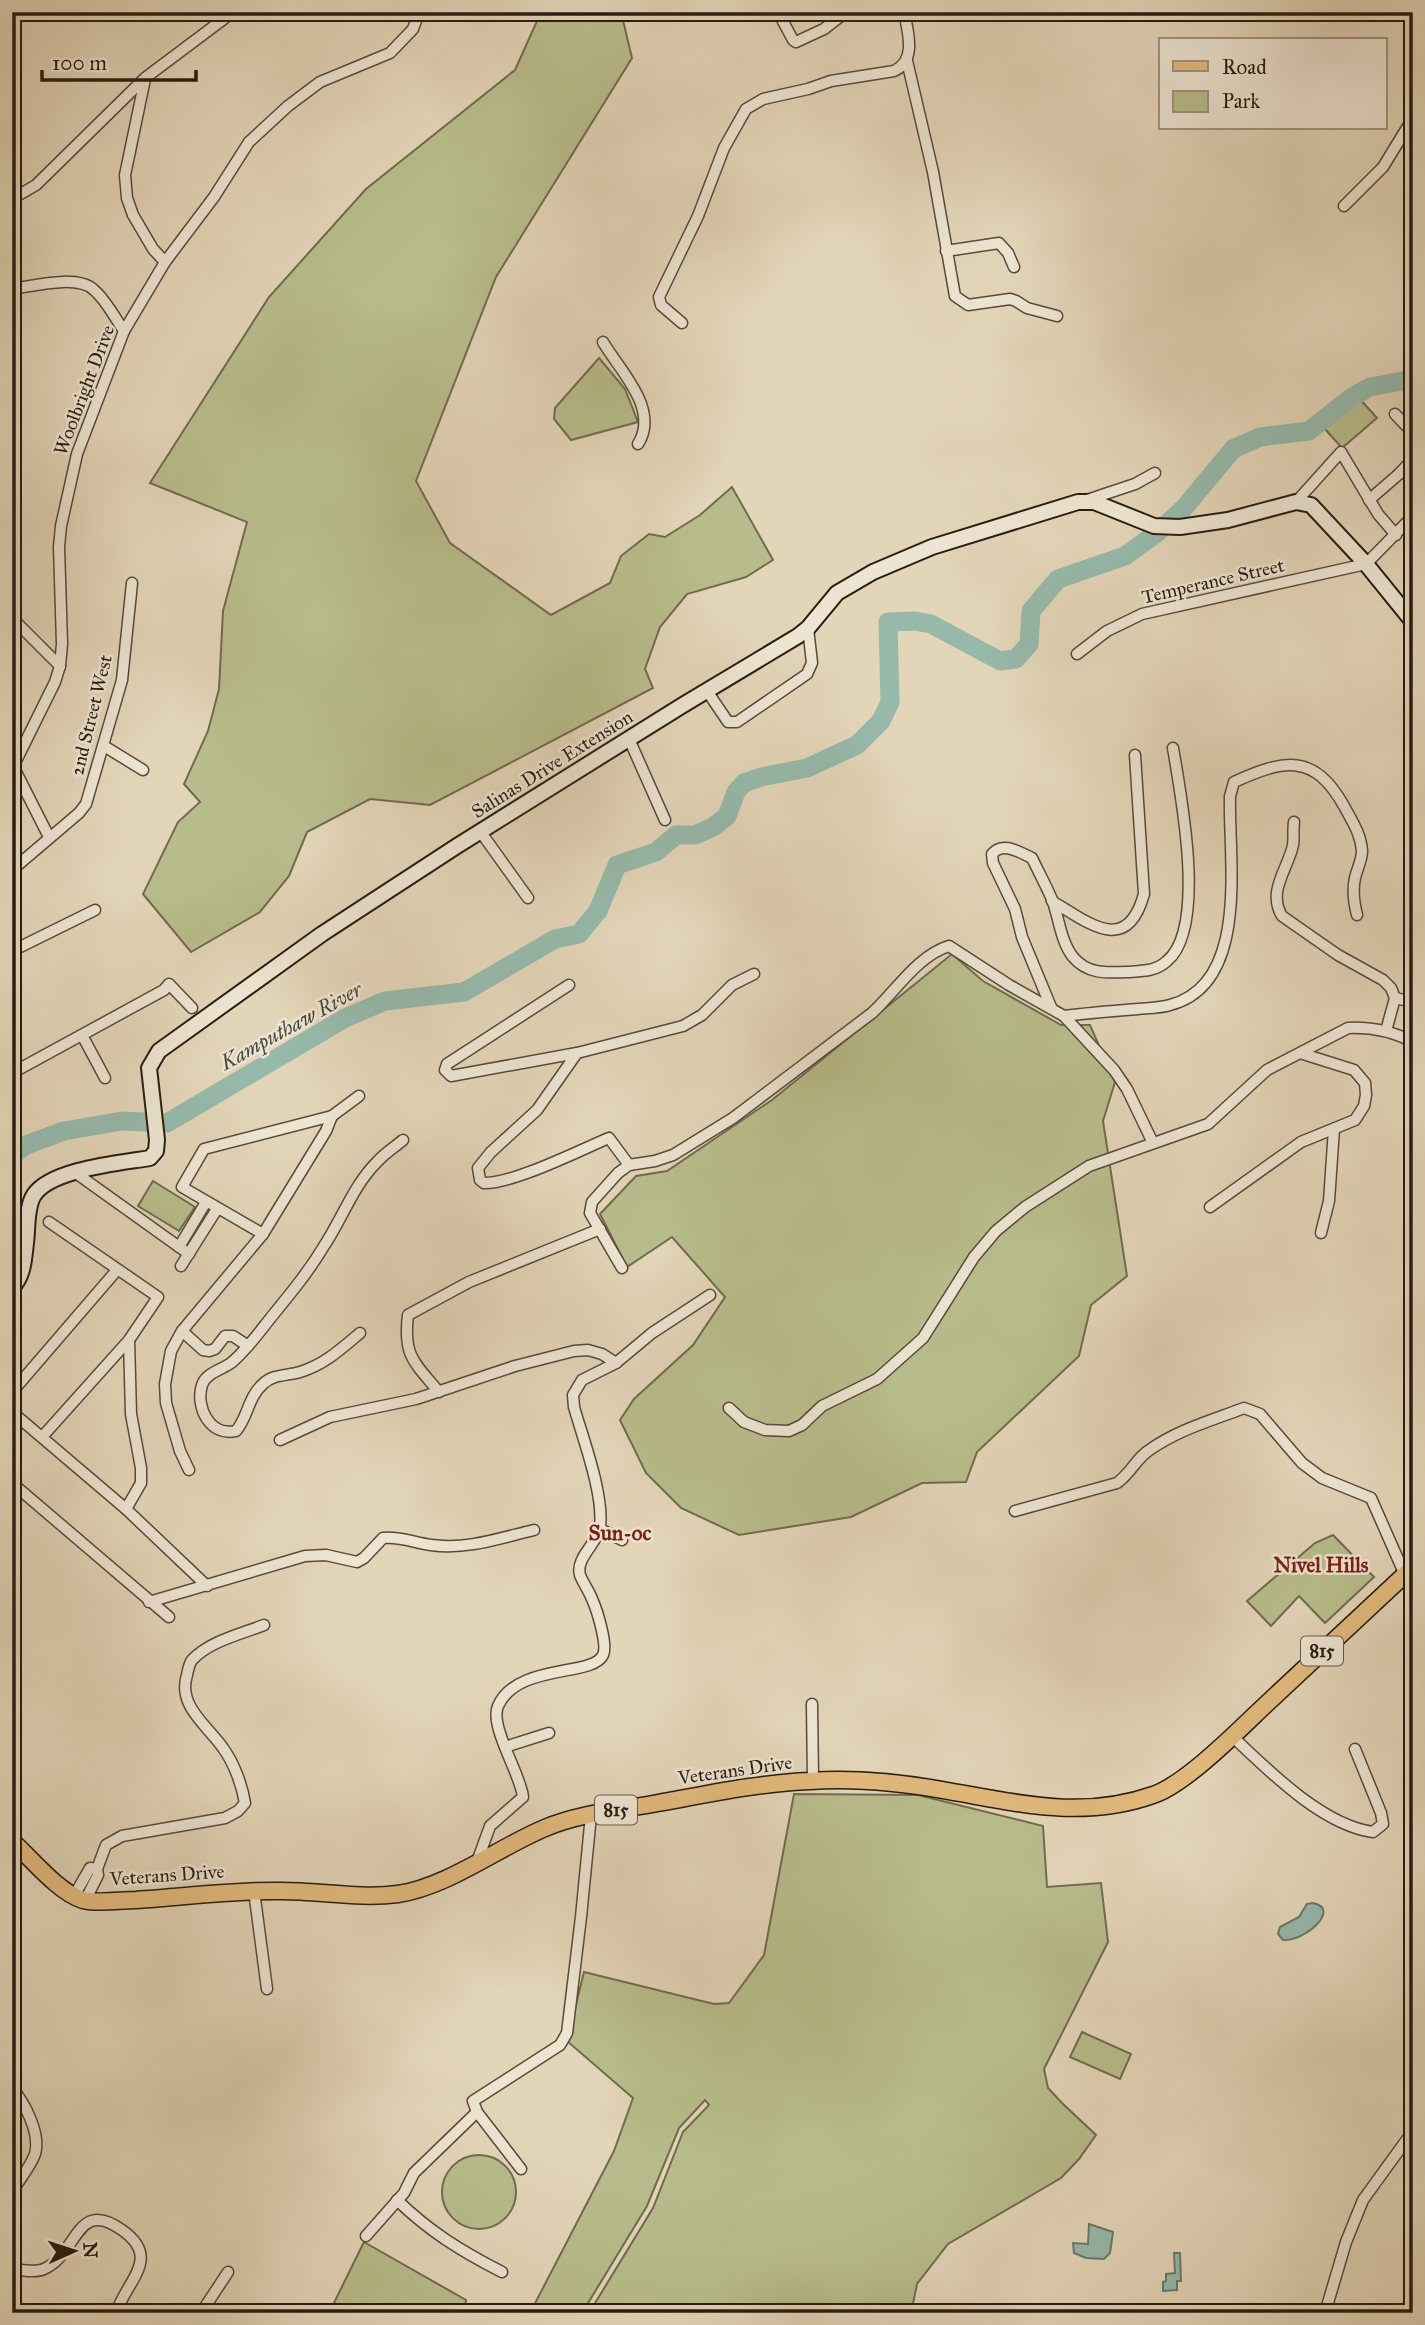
<svg xmlns="http://www.w3.org/2000/svg" width="1425" height="2325" viewBox="0 0 1425 2325" font-family="'IM FELL Great Primer',serif">
<style>
.green{fill:#b8bc8c;stroke:#706c4e;stroke-width:2}
.water{fill:#96b9aa;stroke:#6a7a6d;stroke-width:2}
.lines{fill:none;stroke-linecap:round;stroke-linejoin:round}
.river{stroke:#96b9aa;stroke-width:19}
.street-casing{stroke:#574a3b;stroke-width:13}
.secondary-casing{stroke:#281c11;stroke-width:18}
.primary-casing{stroke:#281c11;stroke-width:19}
.street{stroke:#ede4d1;stroke-width:10}
.secondary{stroke:#ede4d1;stroke-width:14}
.primary{stroke:#e2ba7c;stroke-width:16}
.labels{text-anchor:middle;dominant-baseline:central;stroke-width:5;stroke-linejoin:round;paint-order:stroke}
.shield{fill:#ede4d1;stroke:#63584b;stroke-width:2}
.shield-label{font-size:18px;font-weight:bold;fill:#281c11}
.street-label{font-size:19px;fill:#281c11;stroke:#ede4d1}
.water-label{font-size:21px;font-style:italic;fill:#494b3f;stroke:#ede4d1}
.neighbourhood-label{font-size:21px;font-weight:bold;fill:#7a1f14;stroke:#ede4d1}
</style>
<rect width="100%" height="100%" fill="#e3d5b8"/>
<filter id="stains"><feTurbulence type="fractalNoise" baseFrequency=".00286" numOctaves="4"/><feColorMatrix values="0 0 0 0 .2 0 0 0 0 .09 0 0 0 0 .02 0 0 0 .5 -.17"/></filter>
<radialGradient id="worn" r=".72"><stop offset=".6" stop-color="#630" stop-opacity="0"/><stop offset="1" stop-color="#630" stop-opacity=".3"/></radialGradient>
<g class="green">
<polygon points="541,12 621,12 632,58 496,277 416,481 450,543 551,615 610,583 621,556 649,534 665,537 700,515 732,487 773,560 746,577 687,594 660,627 645,669 653,688 430,805 370,799 307,832 289,876 260,912 191,952 143,894 178,822 200,802 184,784 208,731 219,689 223,611 247,522 150,483 269,297 366,189 515,70"/>
<polygon points="599,358 625,389 638,422 571,440 554,419 555,408"/>
<polygon points="1359,398 1377,418 1342,448 1325,429"/>
<polygon points="952,954 983,981 1061,1025 1090,1025 1115,1082 1103,1121 1127,1276 1091,1305 1079,1356 977,1452 966,1482 922,1483 851,1517 739,1535 681,1508 646,1473 620,1420 634,1399 693,1345 725,1297 672,1237 627,1267 600,1214 636,1176 667,1171 772,1100"/>
<polygon points="153,1181 195,1207 179,1231 138,1206"/>
<polygon points="1333,1535 1374,1577 1325,1623 1299,1596 1271,1626 1247,1601 1315,1543"/>
<polygon points="794,1794 918,1795 1043,1826 1047,1887 1101,1883 1108,1942 1044,2069 1048,2088 1062,2103 1096,2135 1079,2159 1061,2178 948,2244 917,2284 911,2313 589,2313 653,2208 683,2132 709,2105 705,2100 679,2128 647,2206 582,2313 530,2313 614,2151 633,2098 567,2041 584,1972 714,2004 729,2003 764,1955"/>
<polygon points="1082,2032 1131,2054 1120,2079 1070,2057"/>
<circle cx="479" cy="2192" r="37"/>
<polygon points="364,2242 466,2300 464,2313 329,2313"/>
</g>
<g class="water">
<path d="M1313 1903C1342 1909 1304 1942 1283 1940L1278 1934 1280 1927 1299 1917 1307 1904Z"/>
<polygon points="1089,2224 1113,2232 1110,2253 1104,2259 1086,2258 1074,2253 1073,2243 1088,2244"/>
<polygon points="1174,2253 1180,2253 1181,2281 1177,2281 1177,2290 1163,2291 1163,2282 1166,2281 1166,2274 1175,2273"/>
</g>
<g class="lines">
<polyline class="river" points="12,1156 26,1145 64,1131 122,1121 167,1123 345,1018 385,1001 464,992 555,939 579,934 598,911 617,865 656,852 676,835 695,835 713,827 727,816 736,792 744,783 761,777 807,768 857,745 881,721 890,702 888,622 915,621 931,624 1000,661 1016,659 1029,644 1031,611 1058,579 1125,556 1158,532 1184,508 1233,449 1260,437 1309,431 1352,397 1370,387 1413,379"/>
<g class="street-casing">
<g id="street">
<polyline points="778,12 793,40 796,42 824,29 846,12"/>
<polyline points="907,61 933,172 955,296 968,305 1010,299 1016,301 1027,308 1057,316"/>
<polyline points="145,79 125,175 127,198 133,215 153,249 165,262"/>
<polyline points="12,199 36,185 145,78 225,18"/>
<polyline points="1344,206 1383,167 1413,118"/>
<polyline points="946,251 999,243 1008,253 1014,267"/>
<path d="M12 289C34 286 77 274 94 290 106 300 115 318 124 331"/>
<path d="M682 323 661 305 659 297 698 216 724 148 746 109 763 99 808 89 831 81 894 71C917 61 908 32 904 12"/>
<path d="M603 342C620 371 660 409 638 444"/>
<polyline points="1395,414 1413,433"/>
<polyline points="1087,500 1135,484 1155,473"/>
<polyline points="1369,500 1399,474 1413,459"/>
<polyline points="1296,502 1341,452 1378,514 1396,535"/>
<polyline points="12,618 60,666"/>
<polyline points="1077,654 1107,631 1142,614 1366,564 1413,516"/>
<polyline points="707,691 728,722 737,722 807,674 812,663 808,628"/>
<polyline points="629,739 665,820"/>
<polyline points="104,746 143,770"/>
<polyline points="14,768 49,837"/>
<polyline points="12,769 55,682 60,666 62,644 59,547 61,526 77,454 124,331 165,262 214,197 249,142 288,106 320,82 390,53 413,29 419,12"/>
<path d="M1294 822C1293 829 1294 838 1293 845 1288 869 1267 891 1282 916L1338 955 1383 980 1391 988 1395 998 1386 1031"/>
<polyline points="480,831 528,898"/>
<polyline points="12,870 79,813 86,804 122,680 132,583"/>
<path d="M1052 901C1089 923 1127 956 1144 894L1135 755"/>
<polyline points="12,951 95,910"/>
<polyline points="569,985 447,1064 445,1070 451,1076 577,1053"/>
<polyline points="1395,998 1413,1002"/>
<path d="M1051 1007 1022 937 1015 909 993 863 992 854C1003 841 1019 852 1032 858 1039 873 1047 887 1053 902 1059 919 1061 942 1073 957 1087 974 1106 973 1126 972 1141 971 1155 972 1167 961 1207 928 1181 796 1173 748"/>
<path d="M1064 1016C1088 1013 1113 1011 1138 1009 1149 1008 1160 1008 1170 1005 1251 984 1228 857 1230 796L1234 782C1285 759 1314 753 1344 806 1352 821 1361 834 1362 851 1362 860 1357 869 1355 878 1352 891 1354 903 1357 915"/>
<polyline points="82,1035 105,1078"/>
<polyline points="12,1073 164,990 169,984 192,1008"/>
<path d="M629 1165 609 1138C580 1150 513 1184 484 1183L480 1180 478 1168 491 1152 537 1110 577 1053 683 1026 702 1015 732 985 754 974"/>
<polyline points="73,1171 189,1254"/>
<polyline points="1210,1207 1301,1142 1355,1120 1364,1106 1366,1095 1365,1083 1354,1070 1300,1053"/>
<polyline points="1321,1233 1329,1201 1334,1129"/>
<polyline points="263,1234 182,1187 204,1149 332,1116 359,1096"/>
<polyline points="179,1247 206,1202"/>
<polyline points="181,1266 217,1209"/>
<path d="M622 1268 590 1213 592 1202 618 1173 629 1165 655 1161 673 1155 733 1118 872 1013C896 991 917 956 949 946L1009 985 1064 1016 1114 1070 1127 1089 1153 1143"/>
<polyline points="182,1331 203,1350 209,1351 215,1349 225,1336 233,1336 248,1346"/>
<path d="M360 1333C341 1349 324 1365 300 1372 287 1376 273 1374 263 1384 248 1397 248 1417 236 1431 210 1437 195 1407 202 1385 206 1373 221 1370 231 1363 247 1350 260 1331 273 1315 291 1293 309 1271 324 1246 342 1219 354 1184 378 1161 385 1153 395 1147 403 1140"/>
<polyline points="12,1392 117,1270"/>
<path d="M439 1392C414 1362 403 1356 408 1315L469 1282 600 1229"/>
<path d="M729 1408 744 1422 765 1430 789 1431 802 1425 822 1406 877 1379 923 1338 974 1257 996 1231 1025 1207 1089 1166 1208 1124 1267 1070 1348 1028C1371 1027 1392 1031 1413 1042"/>
<polyline points="12,1412 126,1509 207,1586"/>
<polyline points="42,1437 129,1340 158,1297 49,1222"/>
<polyline points="280,1440 330,1417 416,1399 515,1366 574,1351 588,1350 602,1354 616,1363"/>
<polyline points="189,1470 180,1451 166,1403 165,1384 171,1351 182,1331 263,1234 326,1131 332,1116"/>
<polyline points="12,1483 169,1617"/>
<polyline points="126,1509 141,1483 141,1468 131,1414 129,1340"/>
<path d="M1015 1511 1117 1483C1131 1473 1136 1459 1148 1451 1177 1430 1210 1421 1244 1408L1260 1414 1302 1463 1322 1478 1371 1498 1405 1575"/>
<polyline points="600,1529 622,1540"/>
<path d="M149 1602 305 1556 326 1555 357 1562 364 1558 383 1538C400 1536 415 1543 431 1545 467 1550 500 1538 534 1530"/>
<polyline points="812,1704 813,1780"/>
<path d="M1232 1736C1269 1771 1322 1825 1373 1832L1383 1824 1381 1813 1355 1749"/>
<polyline points="505,1747 549,1733"/>
<path d="M477 1862 490 1826 523 1797C521 1775 489 1726 498 1706 517 1663 593 1677 603 1655 608 1645 597 1610 592 1599 589 1591 583 1583 580 1575 575 1558 598 1543 600 1527 604 1494 583 1439 574 1407L573 1395 582 1380 616 1363 652 1333 710 1295"/>
<polyline points="254,1891 267,1989"/>
<polyline points="74,1896 90,1868 97,1869"/>
<path d="M85 1901 98 1875 97 1869 106 1845 122 1836 225 1818 238 1811 245 1803C242 1785 234 1763 223 1748 208 1726 177 1706 187 1675 188 1670 189 1664 192 1660 210 1641 241 1634 264 1625"/>
<path d="M12 2088C24 2102 41 2133 35 2154 31 2166 19 2180 12 2192"/>
<polyline points="521,2169 477,2112 473,2101 560,2045 567,2033 581,1917 591,1815"/>
<path d="M397 2200C430 2232 461 2251 502 2272"/>
<polyline points="366,2236 404,2193 414,2173 477,2112"/>
<path d="M12 2269C22 2270 35 2273 44 2269 78 2254 76 2197 122 2230 162 2258 127 2280 116 2313"/>
<polyline points="201,2313 228,2272"/>
<polyline points="1325,2313 1346,2242 1363,2200 1413,2131"/>
</g>
</g>
<g class="secondary-casing">
<path id="secondary" d="M12 1288C24 1275 24 1259 26 1243 28 1229 26 1207 34 1195 51 1169 121 1163 150 1158L156 1151 157 1140 149 1068 159 1051 322 934 457 846 683 705 798 636 808 628 837 593 873 572 932 547 1078 502H1094L1154 526 1180 527 1228 520 1296 502 1311 505 1366 564 1413 622"/>
</g>
<g class="primary-casing">
<path id="primary" d="M12 1841C31 1858 59 1893 83 1900 98 1904 120 1900 136 1900 185 1897 233 1890 282 1891 320 1891 360 1899 398 1894 447 1887 499 1847 545 1828 580 1813 621 1810 658 1803 708 1794 759 1783 810 1781 855 1778 904 1783 948 1791 1019 1803 1082 1820 1153 1795 1184 1785 1236 1733 1261 1709 1311 1662 1362 1615 1413 1567"/>
</g>
<use href="#street" class="street"/>
<use href="#secondary" class="secondary"/>
<use href="#primary" class="primary"/>
</g>
<g class="labels">
<g class="shield">
<rect x="1301" y="1636.5" width="42" height="29" rx="5"/>
<rect x="595" y="1795.5" width="42" height="29" rx="5"/>
</g>
<g class="shield-label">
<text x="1322" y="1651">815</text>
<text x="616" y="1810">815</text>
</g>
<g class="street-label">
<text transform="translate(84 390) rotate(-69)">Woolbright Drive</text>
<text transform="translate(1213 581) rotate(-13)">Temperance Street</text>
<text transform="translate(91 715) rotate(-76)">2nd Street West</text>
<text transform="translate(552 764) rotate(-32)">Salinas Drive Extension</text>
<text transform="translate(735 1770) rotate(-8)">Veterans Drive</text>
<text transform="translate(167 1875) rotate(-4)">Veterans Drive</text>
</g>
<g class="water-label">
<text transform="translate(291 1026) rotate(-29)">Kamputhaw River</text>
</g>
<g class="neighbourhood-label">
<text x="620" y="1533">Sun-oc</text>
<text x="1321" y="1565">Nivel Hills</text>
</g>
</g>
<rect width="1425" height="2325" fill="none" stroke="#e3d5b8" stroke-width="42"/>
<rect x="14" y="14" width="1397" height="2297" fill="none" stroke="#281c11" stroke-width="3.5"/>
<rect x="21" y="21" width="1383" height="2283" fill="none" stroke="#281c11" stroke-width="2"/>
<rect x="1159" y="38" width="228" height="91" fill="#ede4d1" stroke="#9e9484" stroke-width="2"/>
<rect x="1173" y="61" width="35" height="10" fill="#e2ba7c" stroke="#9e9484" stroke-width="2"/>
<text x="1222" y="74" font-size="21" fill="#281c11">Road</text>
<rect x="1173" y="91" width="35" height="21" fill="#b8bc8c" stroke="#9e9484" stroke-width="2"/>
<text x="1222" y="108" font-size="21" fill="#281c11">Park</text>
<g transform="translate(74 2251) rotate(87)" stroke="#ede4d1" stroke-width="5" paint-order="stroke">
<path d="M0-5L12 26L0 18L-12 26Z" fill="#281c11"/>
<text y="-10" font-size="19" font-weight="bold" text-anchor="middle" fill="#281c11">N</text>
</g>
<path d="M42 70v10h154v-10" fill="none" stroke="#281c11" stroke-width="3.5"/>
<text x="52" y="70" font-size="21" fill="#281c11" stroke="#ede4d1" stroke-width="5" paint-order="stroke">100 m</text>
<rect width="100%" height="100%" filter="url(#stains)"/>
<rect width="100%" height="100%" fill="url(#worn)"/>
</svg>
